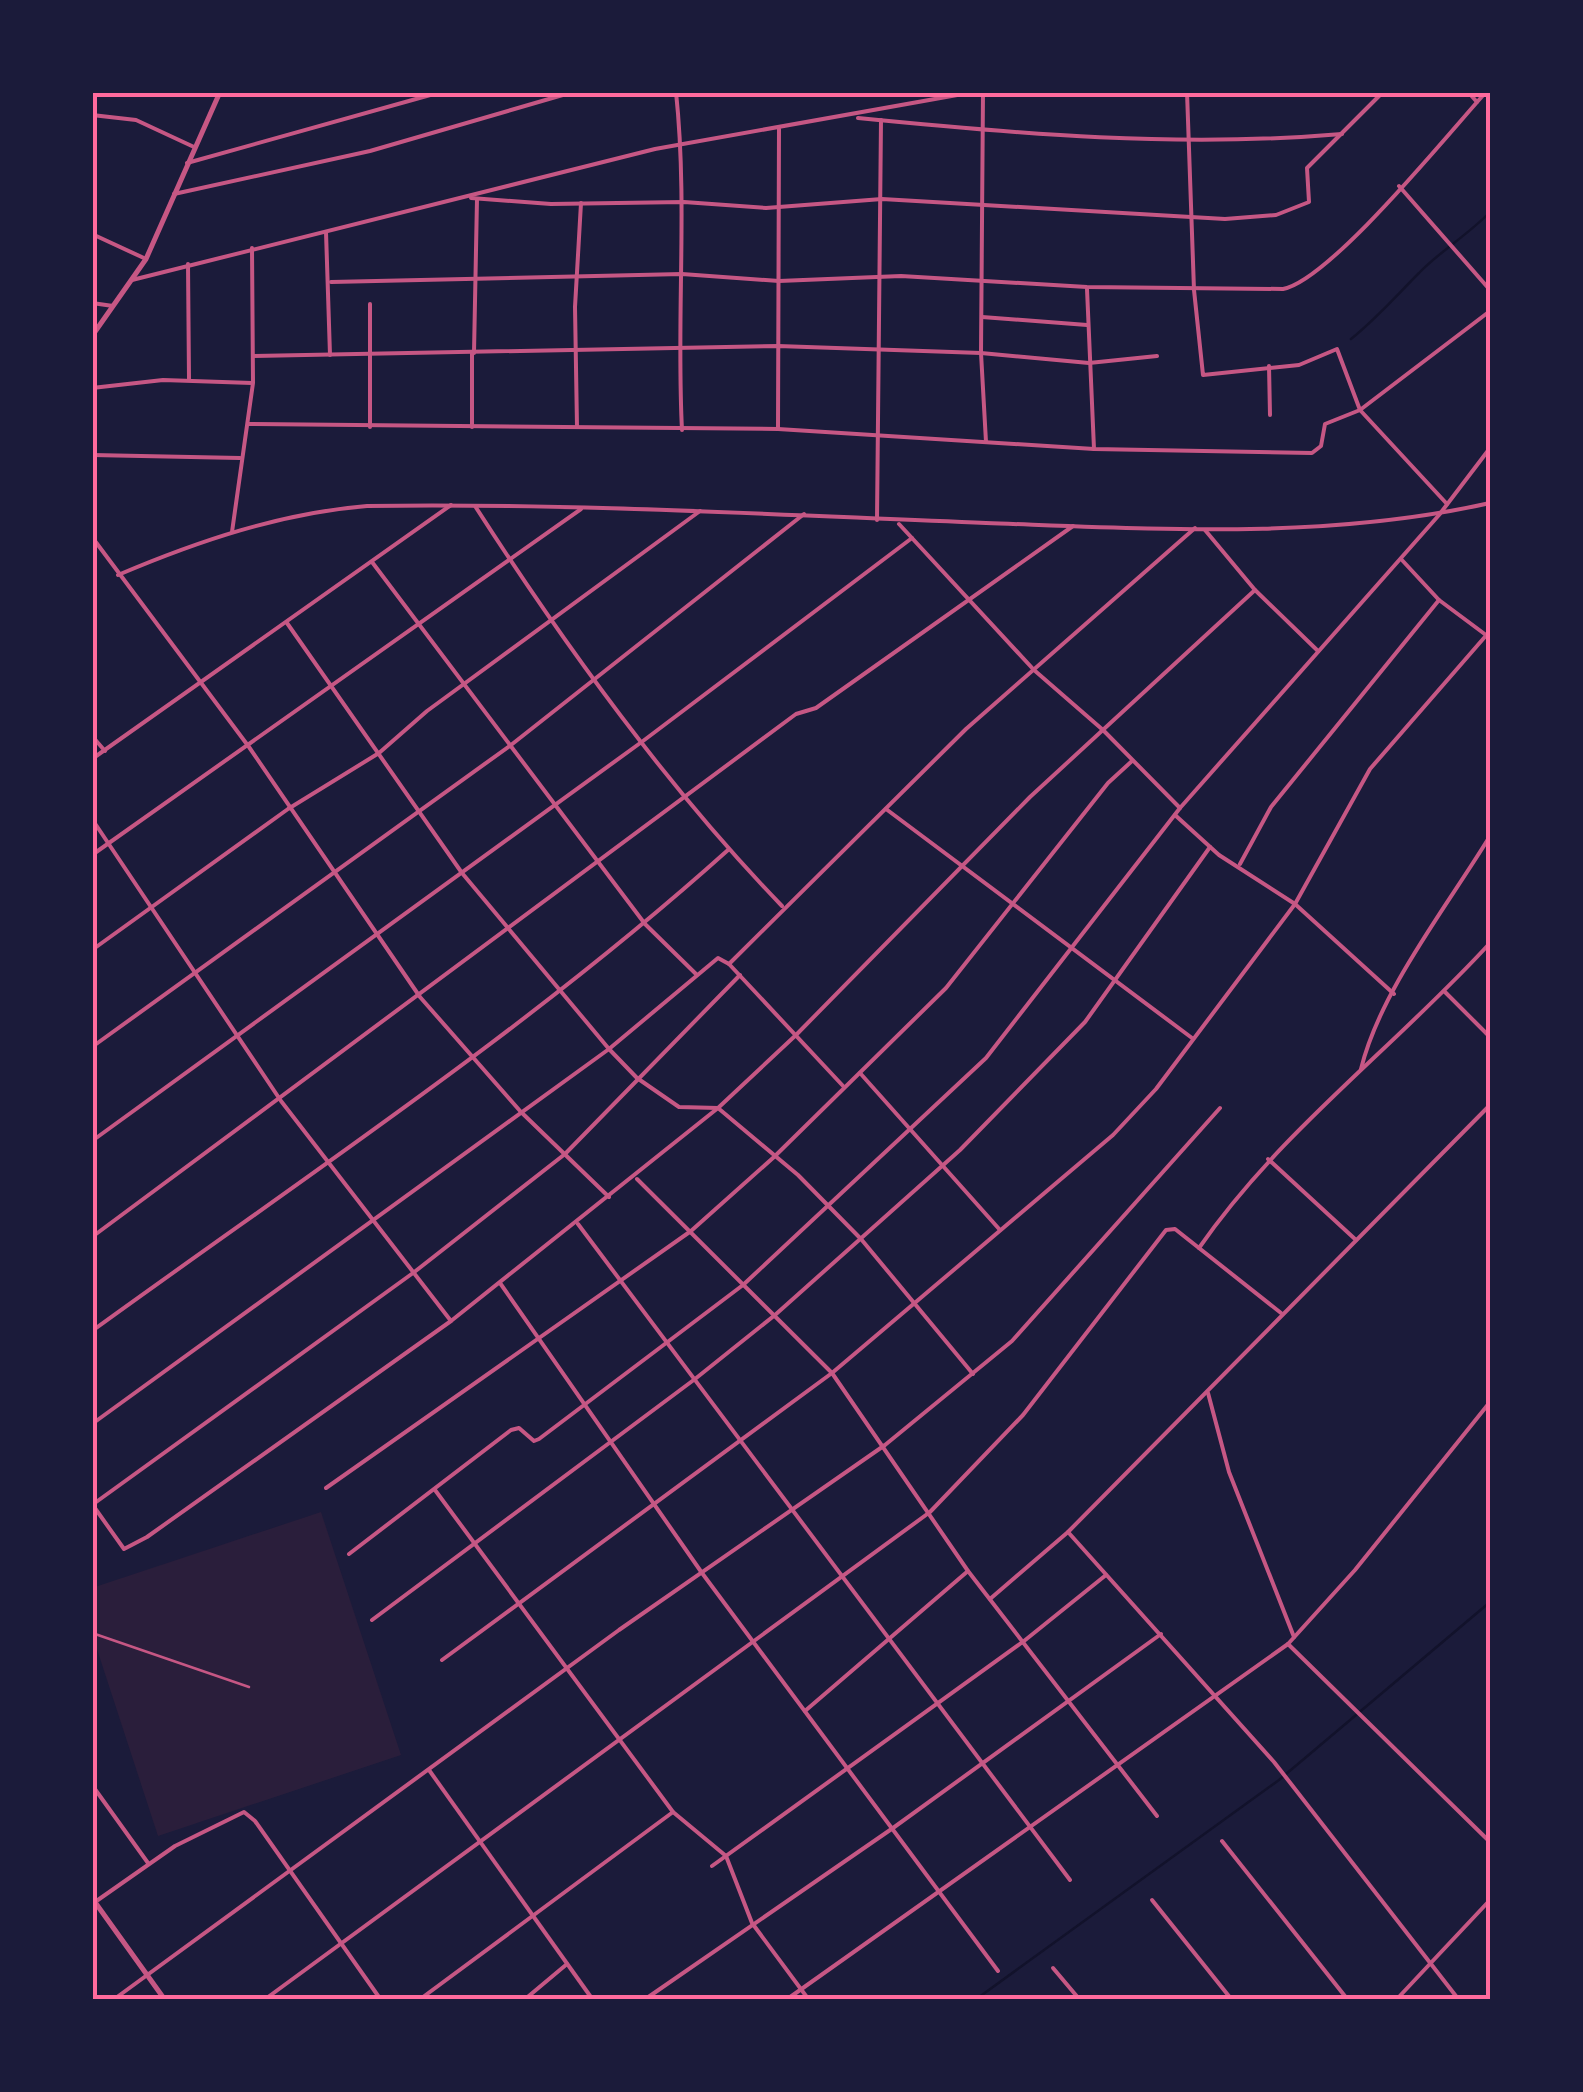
<svg xmlns="http://www.w3.org/2000/svg" width="1583" height="2092" viewBox="0 0 1583 2092" font-family="Poppins,sans-serif">
<style>
.green{fill:#2a1e3b}
.lines{fill:none;stroke-linecap:round;stroke-linejoin:round}
.stream{stroke:#12122b;stroke-width:2.5}
.service{stroke:#c65784;stroke-width:2.5}
.minor{stroke:#c65784;stroke-width:4}
.tertiary{stroke:#c65784;stroke-width:5}
.neatline{fill:none;stroke:#ff6b9d;stroke-width:4}
</style>
<rect width="100%" height="100%" fill="#1b1b3a"/>
<polygon class="green" points="321,1512 401,1755 158,1836 93,1637 92,1588"/>
<g class="lines">
<g class="stream">
<path d="M1351 339C1377 318 1396 296 1419 273 1440 251 1468 235 1490 212"/>
<polyline points="975,2000 1279,1780 1490,1602"/>
</g>
<polyline class="service" points="95,1634 249,1687"/>
<g class="minor">
<path d="M676 92C688 205 676 317 682 430"/>
<polyline points="983,92 981,353 986,442"/>
<polyline points="1187,92 1194,290 1203,375 1299,365 1337,349 1360,410 1447,504"/>
<polyline points="1468,92 1477,102"/>
<polyline points="92,115 136,120 194,147"/>
<path d="M858 118C1019 134 1180 148 1342 134"/>
<polyline points="187,163 441,92"/>
<polyline points="1399,186 1490,290"/>
<polyline points="174,194 370,151 573,92"/>
<polyline points="471,198 551,204 684,202 766,208 882,199 1225,219 1276,215 1309,202 1307,168 1383,92"/>
<polyline points="326,232 330,355"/>
<polyline points="92,234 146,259"/>
<polyline points="188,264 189,379"/>
<polyline points="132,280 655,149 974,92"/>
<path d="M331 282 682 274 779 281 901 276 1087 287 1283 289C1330 280 1448 134 1486 92"/>
<polyline points="1087,289 1094,449"/>
<polyline points="92,303 113,306"/>
<polyline points="982,317 1087,325"/>
<polyline points="472,353 472,427"/>
<polyline points="474,353 477,199"/>
<polyline points="253,356 778,346 981,353 1089,363 1157,356"/>
<polyline points="1269,366 1270,415"/>
<polyline points="92,388 163,380 252,383"/>
<polyline points="248,424 778,429 1094,449 1312,453 1321,446 1325,424 1360,410 1490,311"/>
<polyline points="370,427 370,304"/>
<polyline points="577,427 575,307 581,203"/>
<polyline points="778,429 779,129"/>
<polyline points="92,455 240,458"/>
<path d="M475 506C565 646 666 786 782 906"/>
<polyline points="877,520 881,120"/>
<polyline points="899,524 1034,670 1103,730 1180,808"/>
<polyline points="1205,530 1255,590 1318,651"/>
<polyline points="232,532 253,383 252,248"/>
<polyline points="92,537 249,747 420,997 521,1112 609,1197"/>
<polyline points="1401,559 1439,600 1490,638"/>
<polyline points="372,562 645,924 696,974"/>
<path d="M118 575C198 541 281 513 367 506 574 503 780 515 986 523 1154 529 1326 540 1490 503"/>
<polyline points="287,623 462,873 609,1049 637,1078 679,1107 718,1108 798,1175 861,1239 973,1374"/>
<polyline points="92,736 105,751"/>
<polyline points="92,759 451,505"/>
<polyline points="886,809 1192,1038"/>
<polyline points="1175,815 1219,855 1295,904 1394,994"/>
<polyline points="92,819 281,1101 451,1321"/>
<polyline points="92,855 581,509"/>
<polyline points="1240,864 1271,807 1439,600"/>
<polyline points="92,950 288,809 379,753 427,711 700,511"/>
<polyline points="729,964 844,1087"/>
<polyline points="1445,992 1490,1037"/>
<polyline points="92,1047 511,745 804,514"/>
<path d="M1361 1069C1380 991 1448 905 1490 836"/>
<polyline points="860,1073 1000,1230"/>
<polyline points="92,1141 643,741 912,538"/>
<polyline points="1268,1159 1356,1240"/>
<polyline points="637,1179 832,1373 968,1571 1157,1816"/>
<polyline points="578,1224 1070,1880"/>
<polyline points="92,1237 796,714 816,708 1073,526"/>
<path d="M1199 1248C1280 1131 1395 1047 1490 943"/>
<polyline points="500,1283 702,1573 998,1971"/>
<path d="M92 1331C307 1175 531 1027 728 850"/>
<polyline points="1208,1393 1229,1472 1294,1637"/>
<polyline points="92,1424 609,1049 718,958 729,964 966,729 1195,528"/>
<polyline points="326,1488 691,1231 774,1157 946,988 1108,783 1132,761"/>
<polyline points="435,1490 673,1812 726,1856 752,1923 809,2000"/>
<polyline points="92,1504 124,1549 147,1537 451,1321 718,1108 796,1035 1030,797 1255,590"/>
<polyline points="92,1505 413,1273 565,1154 740,975"/>
<polyline points="1068,1532 1274,1762 1459,2000"/>
<polyline points="349,1554 511,1430 519,1428 534,1441 539,1439 743,1285 986,1058 1180,808 1439,515 1490,448"/>
<polyline points="990,1599 1068,1532 1490,1105"/>
<polyline points="372,1620 695,1379 775,1315 960,1150 1085,1022 1210,847"/>
<polyline points="92,1632 94,1634"/>
<polyline points="1288,1644 1490,1842"/>
<polyline points="442,1660 832,1373 1113,1135 1156,1089 1295,904 1370,769 1490,631"/>
<polyline points="805,1711 968,1571"/>
<polyline points="429,1770 593,2000"/>
<polyline points="92,1785 148,1863"/>
<polyline points="1222,1841 1348,2000"/>
<polyline points="712,1866 1024,1641 1106,1575"/>
<polyline points="1152,1900 1232,2000"/>
<polyline points="95,1902 175,1846 244,1812 255,1821 381,2000"/>
<polyline points="1053,1968 1080,2000"/>
<polyline points="113,2000 619,1630 885,1445 1012,1341 1220,1108"/>
<polyline points="264,2000 930,1512 1023,1415 1166,1230 1175,1229 1281,1313"/>
<polyline points="419,2000 673,1812"/>
<polyline points="524,2000 567,1964"/>
<polyline points="644,2000 893,1828 1161,1634"/>
<polyline points="786,2000 1288,1644 1355,1570 1490,1402"/>
<polyline points="1396,2000 1490,1900"/>
</g>
<g class="tertiary">
<polyline points="92,336 146,259 220,92"/>
<polyline points="92,1898 165,2000"/>
</g>
</g>
<rect width="1583" height="2092" fill="none" stroke="#1b1b3a" stroke-width="190"/>
<rect x="95" y="95" width="1393" height="1902" class="neatline"/>
</svg>
